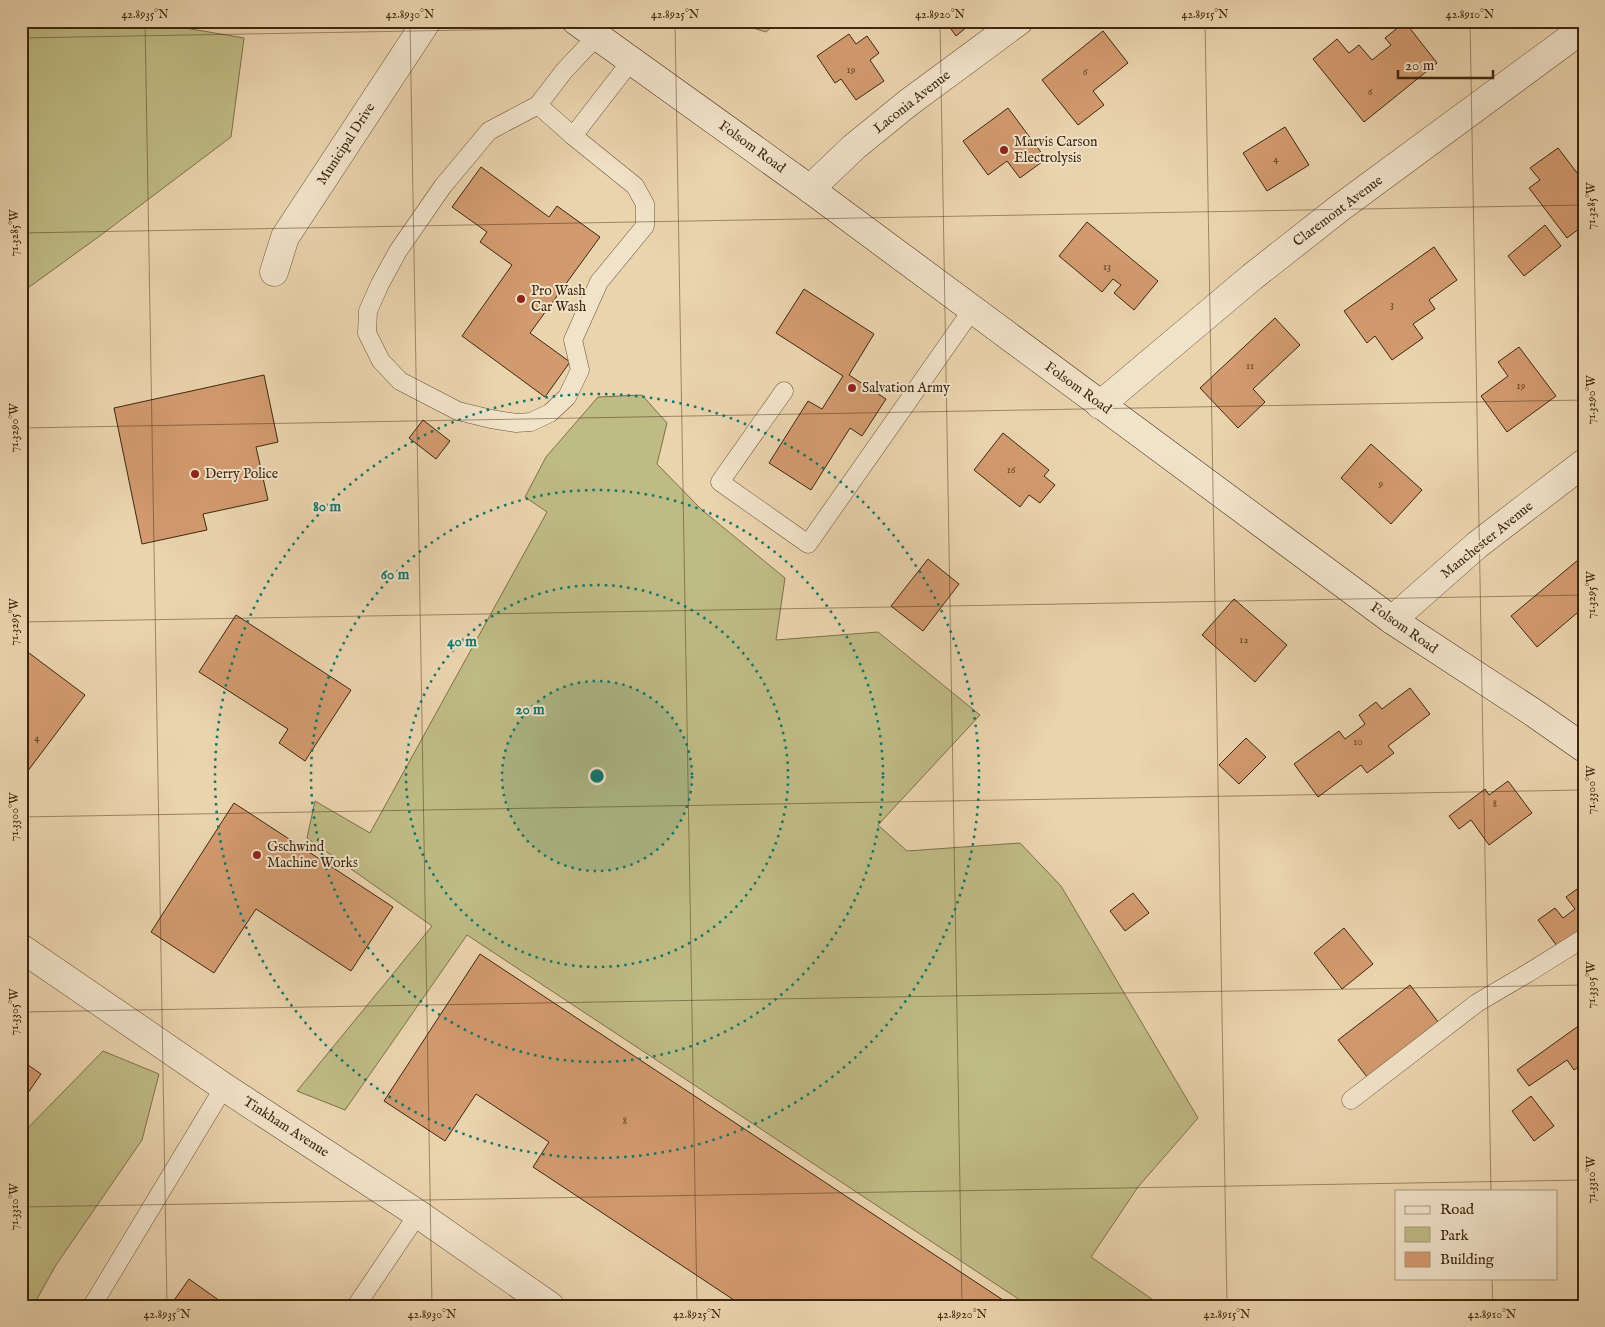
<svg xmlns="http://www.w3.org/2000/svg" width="1605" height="1327" viewBox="0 0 1605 1327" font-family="'IM FELL English',serif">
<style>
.green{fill:#bfbb85;stroke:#7f704a}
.building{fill:#d29a6f;stroke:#3f260f}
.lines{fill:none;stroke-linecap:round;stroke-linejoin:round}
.lane-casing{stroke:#6a5237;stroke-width:19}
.street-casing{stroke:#6a5237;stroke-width:29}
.secondary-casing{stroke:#3f260f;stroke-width:29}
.lane{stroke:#f1e3ca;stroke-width:18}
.street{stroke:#f1e3ca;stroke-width:28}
.secondary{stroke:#f1e3ca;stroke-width:28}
.ticks{fill:none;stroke:#3f260f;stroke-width:1;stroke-opacity:0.45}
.ring{fill:none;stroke:#0f766e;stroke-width:2.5;stroke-dasharray:2.5 5}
.poi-dot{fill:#8f2418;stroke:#f1e3ca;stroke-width:2}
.labels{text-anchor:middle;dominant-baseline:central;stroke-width:4;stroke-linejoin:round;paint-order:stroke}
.number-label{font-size:11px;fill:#644327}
.street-label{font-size:14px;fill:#3f260f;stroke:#f1e3ca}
.poi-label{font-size:14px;fill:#3f260f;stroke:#f1e3ca;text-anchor:start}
.centre{fill:#0f766e;stroke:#f1e3ca;stroke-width:2.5}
.ring-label{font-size:15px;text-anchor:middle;font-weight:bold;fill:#0f766e;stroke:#f1e3ca;stroke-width:4;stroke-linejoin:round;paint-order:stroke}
.neatline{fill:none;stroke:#3f260f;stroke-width:2}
.ticks-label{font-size:12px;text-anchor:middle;fill:#3f260f}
</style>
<rect width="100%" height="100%" fill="#ead4ae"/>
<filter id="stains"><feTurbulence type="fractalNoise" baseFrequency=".004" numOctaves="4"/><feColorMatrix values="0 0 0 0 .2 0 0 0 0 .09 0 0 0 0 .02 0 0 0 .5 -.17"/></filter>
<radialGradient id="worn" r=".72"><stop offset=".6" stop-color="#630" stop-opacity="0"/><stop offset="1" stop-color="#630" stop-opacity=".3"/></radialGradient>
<g class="green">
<polygon points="21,21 144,21 244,38 231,137 101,235 21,293"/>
<polygon points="730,21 778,21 766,32"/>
<polygon points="642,395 667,423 657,464 702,510 785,578 776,640 878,632 980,715 878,825 907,851 1020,843 1061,886 1198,1118 1138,1187 1091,1257 1162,1306 1029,1306 467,935 345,1110 297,1091 432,926 307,838 315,801 370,833 547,512 525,497 546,457 598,397"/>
<polygon points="103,1051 159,1074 142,1140 56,1265 33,1306 21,1306 21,1135"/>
</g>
<g class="building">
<polygon points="945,21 974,21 956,36"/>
<polygon points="1405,22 1437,63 1364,122 1313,59 1337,39 1349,53 1359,45 1372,60 1391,45 1385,38"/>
<polygon points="1103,31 1128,63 1093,91 1104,105 1078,125 1042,80"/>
<polygon points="849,34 856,44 867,36 879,53 870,60 884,81 856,100 841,79 835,83 817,56"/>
<polygon points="1008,108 1046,159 1020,178 1007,161 988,175 963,141"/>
<polygon points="1285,127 1309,165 1267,191 1243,153"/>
<polygon points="1558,148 1584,182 1584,225 1567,238 1529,188 1540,180 1530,168"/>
<polygon points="481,167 549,217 557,206 600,237 530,333 570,362 545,397 462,336 512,265 480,242 487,232 452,207"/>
<polygon points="1087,222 1158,281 1134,310 1114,293 1121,285 1113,279 1102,292 1059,256"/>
<polygon points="1545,225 1561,246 1524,276 1508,256"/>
<polygon points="1434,247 1457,280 1429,300 1435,309 1413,324 1423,338 1392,360 1375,336 1367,343 1344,311"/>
<polygon points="804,289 874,334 849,375 886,399 862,436 850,428 811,490 769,463 808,401 822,409 843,376 776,333"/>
<polygon points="1275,318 1300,345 1253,389 1265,402 1238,428 1200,388"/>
<polygon points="1519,347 1556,396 1507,432 1481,396 1508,376 1498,362"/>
<polygon points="264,375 278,442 256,447 268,500 203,514 207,530 142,544 114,408"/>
<polygon points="423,420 450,441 436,459 409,438"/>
<polygon points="1003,433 1049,470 1044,476 1055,485 1040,503 1029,495 1020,507 974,470"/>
<polygon points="1371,444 1422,490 1391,524 1341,478"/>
<polygon points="1584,555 1584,607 1537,647 1511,616"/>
<polygon points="928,559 959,584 923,631 891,606"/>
<polygon points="1234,599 1287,645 1255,682 1202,635"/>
<polygon points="236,615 351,690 305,761 279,743 288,729 199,672"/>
<polygon points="21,647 85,695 21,780"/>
<polygon points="1410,688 1430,714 1388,746 1394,753 1367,773 1361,765 1318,797 1294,764 1339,731 1345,739 1365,724 1359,715 1376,702 1382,709"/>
<polygon points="1246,738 1266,757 1239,784 1219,765"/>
<polygon points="1508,781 1532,813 1489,845 1471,820 1459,829 1449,816 1485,789 1489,795"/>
<polygon points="234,803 393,907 351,971 256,909 214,973 151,932"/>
<polygon points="1584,884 1584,927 1557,946 1538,920 1555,908 1563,918 1575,909 1566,897"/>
<polygon points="1133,893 1149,913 1125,931 1110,911"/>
<polygon points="1344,928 1373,964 1342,989 1314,953"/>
<polygon points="480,954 1012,1306 743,1306 533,1167 549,1142 476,1094 445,1141 384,1101"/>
<polygon points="1410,985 1439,1023 1368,1078 1338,1040"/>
<polygon points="1584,1022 1584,1045 1580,1047 1584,1052 1584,1063 1574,1070 1567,1060 1529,1086 1517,1070"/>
<polygon points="21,1060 41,1074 21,1103"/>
<polygon points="1531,1096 1554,1126 1534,1141 1512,1111"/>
<polygon points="189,1279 227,1306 170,1306"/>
</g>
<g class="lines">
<g class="lane-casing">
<g id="lane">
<polyline points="538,105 573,136 635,186 645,204 645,226 599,282 573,340 580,370 567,397 550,413 531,422 516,423 491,419 458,411 400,381 381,361 367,333 368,311 380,284 398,251 443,186 489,131 538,105 564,71 597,36"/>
<polyline points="573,136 631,61"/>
<polyline points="784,391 720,482 808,544 972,310"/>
<polyline points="1351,1100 1477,1003 1528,973 1584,938"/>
<polyline points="92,1306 224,1087"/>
<polyline points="356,1306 418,1214"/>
</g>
</g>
<g class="street-casing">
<g id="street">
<polyline points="810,189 854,147 908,103 1019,21"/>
<polyline points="274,272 285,237 427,21"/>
<polyline points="1100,405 1252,277 1341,207 1584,28"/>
<polyline points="1392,620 1477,545 1584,463"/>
<polyline points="21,948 224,1087 418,1214 550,1306"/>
</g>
</g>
<g class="secondary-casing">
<polyline id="secondary" points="576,21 810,189 1392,620 1534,713 1584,748"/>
</g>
<use href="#lane" class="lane"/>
<use href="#street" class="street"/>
<use href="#secondary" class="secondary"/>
</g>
<path class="ticks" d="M145 21 167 1306M410 21 432 1306M675 21 697 1306M940 21 962 1306M1205 21 1227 1306M1470 21 1491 1191M21 38 974 21M21 233 1584 205M21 428 1584 400M21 622 1584 595M21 817 1584 790M21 1012 1584 985M21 1207 1584 1180M1492 1278 1493 1306"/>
<circle cx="597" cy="776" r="95" fill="#0f766e" fill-opacity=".12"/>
<g class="ring">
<circle cx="597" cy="776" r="95"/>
<circle cx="597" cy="776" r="191"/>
<circle cx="597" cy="776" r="286"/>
<circle cx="597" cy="776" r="382"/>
</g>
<g class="poi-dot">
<circle cx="1004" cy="150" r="5"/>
<circle cx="521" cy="299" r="5"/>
<circle cx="852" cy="388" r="5"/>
<circle cx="195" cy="474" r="5"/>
<circle cx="257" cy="855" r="5"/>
</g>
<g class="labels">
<g class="number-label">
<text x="851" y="70">19</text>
<text x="1085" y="72">6</text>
<text x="1370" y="92">6</text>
<text x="1276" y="159">4</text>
<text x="1107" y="267">13</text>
<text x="1392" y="305">3</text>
<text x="1250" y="366">11</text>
<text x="1521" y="386">19</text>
<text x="1011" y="470">16</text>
<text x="1381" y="484">9</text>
<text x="1244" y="640">12</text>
<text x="37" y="738">4</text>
<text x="1358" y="742">10</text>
<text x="1495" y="804">8</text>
<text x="625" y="1121">8</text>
</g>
<g class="street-label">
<text transform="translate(912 102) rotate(-38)">Laconia Avenue</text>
<text transform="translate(346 144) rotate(-57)">Municipal Drive</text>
<text transform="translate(752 147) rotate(36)">Folsom Road</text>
<text transform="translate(1338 211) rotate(-37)">Claremont Avenue</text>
<text transform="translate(1078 388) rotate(36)">Folsom Road</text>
<text transform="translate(1487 540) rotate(-39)">Manchester Avenue</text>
<text transform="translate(1404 628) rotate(35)">Folsom Road</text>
<text transform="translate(286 1127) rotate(33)">Tinkham Avenue</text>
</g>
<g class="poi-label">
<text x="1014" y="142">Marvis Carson<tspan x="1014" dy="16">Electrolysis</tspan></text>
<text x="531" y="291">Pro Wash<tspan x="531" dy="16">Car Wash</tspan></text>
<text x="862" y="388">Salvation Army</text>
<text x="205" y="474">Derry Police</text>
<text x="267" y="847">Gschwind<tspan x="267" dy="16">Machine Works</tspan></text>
</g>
</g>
<circle cx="597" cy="776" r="8" class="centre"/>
<g class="ring-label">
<text x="327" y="511">80 m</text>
<text x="395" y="579">60 m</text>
<text x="462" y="646">40 m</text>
<text x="530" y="714">20 m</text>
</g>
<rect width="1605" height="1327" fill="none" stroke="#ead4ae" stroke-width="55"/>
<rect x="1395" y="1190" width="162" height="90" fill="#f1e3ca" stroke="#aa977f"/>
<rect x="1405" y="1206" width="25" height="8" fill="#f1e3ca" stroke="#aa977f"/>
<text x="1440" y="1214" font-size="15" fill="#3f260f">Road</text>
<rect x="1405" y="1227" width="25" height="15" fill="#bfbb85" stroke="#aa977f"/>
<text x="1440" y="1240" font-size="15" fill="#3f260f">Park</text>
<rect x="1405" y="1252" width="25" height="15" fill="#d29a6f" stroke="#aa977f"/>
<text x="1440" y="1264" font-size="15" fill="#3f260f">Building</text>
<path d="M1398 70v8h95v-8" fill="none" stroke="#3f260f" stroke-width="2.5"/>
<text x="1405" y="70" font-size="15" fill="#3f260f" stroke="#f1e3ca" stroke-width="4" paint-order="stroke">20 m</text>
<rect x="28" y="28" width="1550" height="1272" class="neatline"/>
<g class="ticks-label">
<text x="145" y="18">42.8935°N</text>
<text x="410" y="18">42.8930°N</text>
<text x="675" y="18">42.8925°N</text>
<text x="940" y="18">42.8920°N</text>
<text x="1205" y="18">42.8915°N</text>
<text x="1470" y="18">42.8910°N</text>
<text transform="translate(1591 206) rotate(-90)" y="4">71.3285°W</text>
<text transform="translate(14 233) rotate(-90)" y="4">71.3285°W</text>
<text transform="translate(1591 400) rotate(-90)" y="4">71.3290°W</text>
<text transform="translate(14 428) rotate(-90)" y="4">71.3290°W</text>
<text transform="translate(1591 595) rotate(-90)" y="4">71.3295°W</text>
<text transform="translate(14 622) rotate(-90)" y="4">71.3295°W</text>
<text transform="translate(1591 790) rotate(-90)" y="4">71.3300°W</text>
<text transform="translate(14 817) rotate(-90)" y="4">71.3300°W</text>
<text transform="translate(1591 985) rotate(-90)" y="4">71.3305°W</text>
<text transform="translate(14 1012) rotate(-90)" y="4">71.3305°W</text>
<text transform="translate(1591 1180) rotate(-90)" y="4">71.3310°W</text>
<text transform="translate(14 1207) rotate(-90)" y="4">71.3310°W</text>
<text x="167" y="1318">42.8935°N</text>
<text x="432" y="1318">42.8930°N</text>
<text x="697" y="1318">42.8925°N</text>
<text x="962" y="1318">42.8920°N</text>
<text x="1227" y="1318">42.8915°N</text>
<text x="1492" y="1318">42.8910°N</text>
</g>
<rect width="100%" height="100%" filter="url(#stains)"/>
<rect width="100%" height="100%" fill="url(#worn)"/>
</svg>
